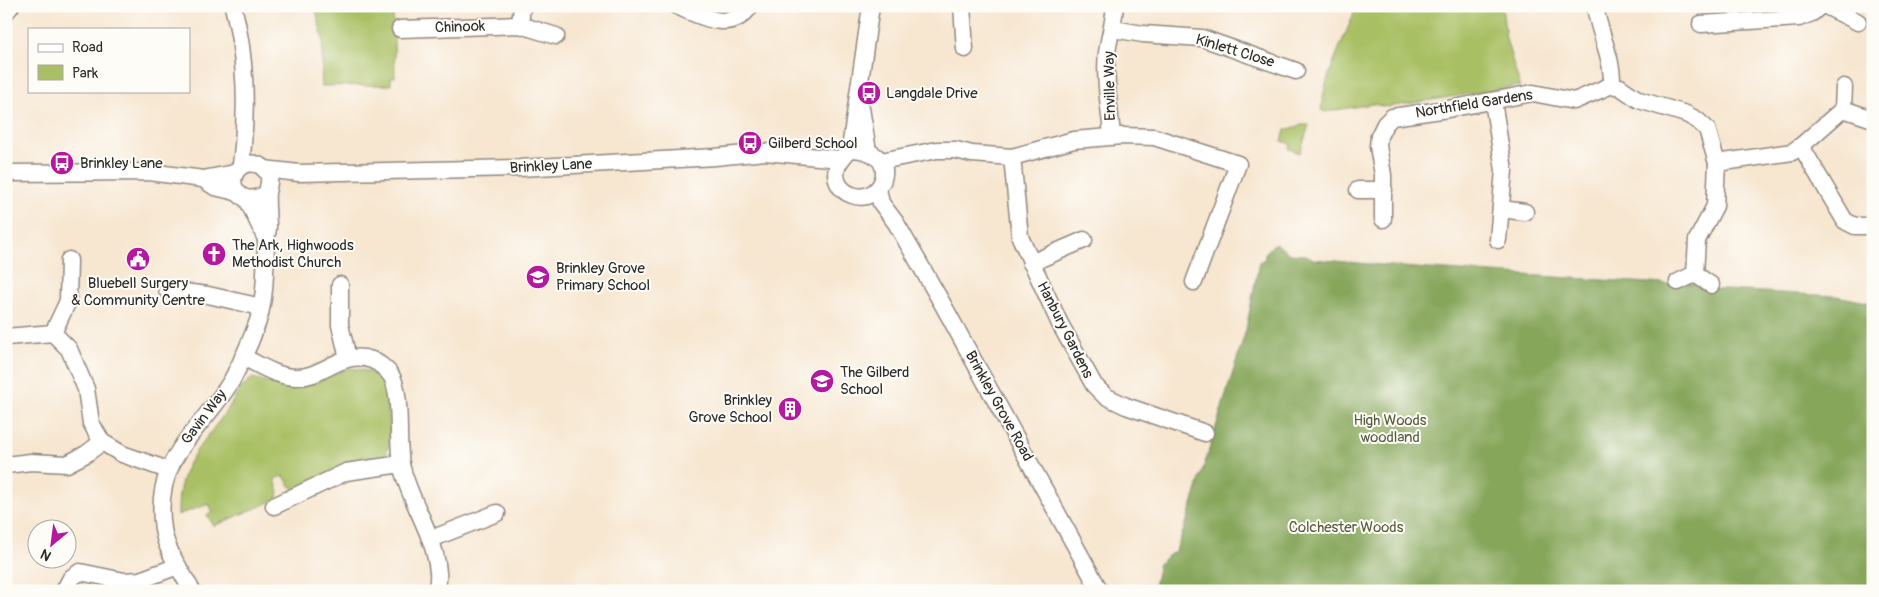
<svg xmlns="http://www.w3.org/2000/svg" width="1879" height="597" viewBox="0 0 1879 597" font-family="Pangolin,sans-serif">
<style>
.green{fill:#a9bf64;stroke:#6a7548}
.forest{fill:#86a65a;stroke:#586842}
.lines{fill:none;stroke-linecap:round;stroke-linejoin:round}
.minor-casing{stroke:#91887e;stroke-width:19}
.minor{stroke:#fff;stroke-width:16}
.labels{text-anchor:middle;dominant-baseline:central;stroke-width:4;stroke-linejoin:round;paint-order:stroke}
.street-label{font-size:15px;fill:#2b2b2b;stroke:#fdfcf7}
.poi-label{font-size:15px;fill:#2b2b2b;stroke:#fdfcf7;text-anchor:start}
.park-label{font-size:15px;fill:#575f3f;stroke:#fdfcf7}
</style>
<rect width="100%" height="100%" fill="#fdfcf7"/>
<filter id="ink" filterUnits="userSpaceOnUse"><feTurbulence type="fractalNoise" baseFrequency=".02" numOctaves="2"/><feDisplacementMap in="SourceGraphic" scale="10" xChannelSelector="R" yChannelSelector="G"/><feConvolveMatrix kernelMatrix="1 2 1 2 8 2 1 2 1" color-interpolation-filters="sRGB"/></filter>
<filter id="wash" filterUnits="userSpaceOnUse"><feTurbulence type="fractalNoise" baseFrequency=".0096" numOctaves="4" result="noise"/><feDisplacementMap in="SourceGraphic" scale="20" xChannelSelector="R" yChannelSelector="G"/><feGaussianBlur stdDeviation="1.12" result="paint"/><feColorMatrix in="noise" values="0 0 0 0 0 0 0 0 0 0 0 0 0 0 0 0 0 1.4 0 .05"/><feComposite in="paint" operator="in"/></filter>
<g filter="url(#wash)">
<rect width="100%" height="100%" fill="#f7e6d0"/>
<g class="green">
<polygon points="315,6 393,6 395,77 391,77 391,85 321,86 323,40"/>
<path d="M1357 6H1502L1506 39 1520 86 1388 107 1372 104 1325 112 1321 110C1325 73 1344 40 1357 6Z"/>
<polygon points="1302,125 1309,125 1300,153 1289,149 1290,144 1282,141 1285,130"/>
<path d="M350 368C385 371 388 387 389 418 390 432 391 444 385 456L296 490 290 486 284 476 275 479 279 493 277 499 214 526 207 515 213 512 209 504 178 515C177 466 198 450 225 413 234 401 240 386 253 378L290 388 311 384Z"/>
</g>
<polygon class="forest" points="1275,243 1290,254 1306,255 1313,259 1415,268 1680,285 1695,283 1709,289 1836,296 1873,303 1873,591 1153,591 1159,563 1176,550 1186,524 1246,330 1259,262 1265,259 1265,253"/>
</g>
<g filter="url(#ink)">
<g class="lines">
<g class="minor-casing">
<g id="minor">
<path d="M233 6C247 60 247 111 241 166"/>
<path d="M677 6C700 16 732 34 750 6"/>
<polyline points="962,6 965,49"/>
<path d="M1595 6C1599 34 1613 57 1612 85"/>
<polyline points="1826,6 1858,22"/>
<polyline points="6,12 11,6"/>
<polyline points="1701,24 1799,18 1812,13 1820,6"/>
<polyline points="520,25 522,6"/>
<polyline points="400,29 520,25 556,36"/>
<polyline points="1113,29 1143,34 1202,38 1296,71"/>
<polyline points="1493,101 1504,170 1498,240"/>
<polyline points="861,108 868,151"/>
<polyline points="1843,109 1873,119"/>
<path d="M1112 136C1110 109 1104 80 1107 53 1109 37 1114 22 1115 6"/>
<polyline points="1801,146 1845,221 1855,226 1873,226"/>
<path d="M850 149C906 150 883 207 852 195 846 193 841 189 838 183 832 168 841 159 850 149Z"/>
<polyline points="850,149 871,6"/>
<polyline points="1012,157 1020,237 1060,324 1094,385 1105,396 1126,406 1205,433"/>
<polyline points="881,161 937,150 956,150 972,154 1012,157 1074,140 1122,136 1154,137 1238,164 1194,282"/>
<polyline points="1717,163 1792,152 1801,146 1843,109 1844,87"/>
<polyline points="264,169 299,173 520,168 715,157 765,152 840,159"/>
<polyline points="6,173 149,172 203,179 235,173"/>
<polyline points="203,179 215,187 236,192"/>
<polyline points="878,189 881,203 896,223 942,303 1100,591"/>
<polyline points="1358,190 1384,190"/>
<polyline points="247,199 266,239"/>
<polyline points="1501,209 1525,212"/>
<polyline points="1383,219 1383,175 1378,146 1379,136 1385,124 1392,117 1448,109 1533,93 1574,101 1612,85 1620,87 1639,100 1686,114 1697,120 1707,129 1717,163 1715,206 1697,240 1695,274 1678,282"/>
<polyline points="1031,263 1084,240"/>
<polyline points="1695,274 1711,285"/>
<polyline points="340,285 340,325 348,358"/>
<polyline points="167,290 208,295 261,307"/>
<polyline points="53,333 68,301 69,260"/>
<polyline points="6,337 53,333 69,349 86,389 91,423 102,442 122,454 168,470"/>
<path d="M243 357C260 365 277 377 296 377 323 378 342 349 372 360 379 363 388 370 392 377 402 396 397 441 401 464 409 501 435 534 438 572 439 578 437 585 437 591"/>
<polyline points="6,465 31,462 67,464 86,454 102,442"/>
<polyline points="274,506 346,472 401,464"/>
<polyline points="431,539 497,513"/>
<polyline points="64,591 71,578 80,572 124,581 140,580 178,566"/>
<path d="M192 591C182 572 166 551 163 529 152 457 200 433 232 380 242 361 251 341 258 321 266 295 265 268 266 242 266 237 268 232 268 227 268 216 266 204 267 193 268 186 271 180 268 174 264 164 251 161 242 166 223 177 237 212 267 193"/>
</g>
</g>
<use href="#minor" class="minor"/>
</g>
</g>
<defs>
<g id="bus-disc" transform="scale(1.25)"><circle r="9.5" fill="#b5179e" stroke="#fdfcf7"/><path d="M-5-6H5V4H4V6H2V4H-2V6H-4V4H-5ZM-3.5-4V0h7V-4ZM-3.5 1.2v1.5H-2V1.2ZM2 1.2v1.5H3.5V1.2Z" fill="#fff"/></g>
<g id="church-disc" transform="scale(1.25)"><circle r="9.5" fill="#b5179e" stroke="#fdfcf7"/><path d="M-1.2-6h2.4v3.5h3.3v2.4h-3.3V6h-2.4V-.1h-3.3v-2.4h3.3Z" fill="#fff"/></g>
<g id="civic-disc" transform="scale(1.25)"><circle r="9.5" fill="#b5179e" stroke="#fdfcf7"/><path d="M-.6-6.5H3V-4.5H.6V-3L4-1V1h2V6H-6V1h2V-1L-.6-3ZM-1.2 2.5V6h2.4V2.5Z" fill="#fff"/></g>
<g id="school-disc" transform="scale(1.25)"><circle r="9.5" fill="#b5179e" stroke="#fdfcf7"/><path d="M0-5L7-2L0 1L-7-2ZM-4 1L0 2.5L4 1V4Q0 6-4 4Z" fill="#fff"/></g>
<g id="building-disc" transform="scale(1.25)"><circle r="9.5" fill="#b5179e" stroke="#fdfcf7"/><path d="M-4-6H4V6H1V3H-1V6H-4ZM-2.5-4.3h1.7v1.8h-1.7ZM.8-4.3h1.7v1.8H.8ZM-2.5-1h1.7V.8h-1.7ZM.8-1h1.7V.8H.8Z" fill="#fff"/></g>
</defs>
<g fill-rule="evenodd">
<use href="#bus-disc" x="869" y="93"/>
<use href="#bus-disc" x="750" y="143"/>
<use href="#bus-disc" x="62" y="163"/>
<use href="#church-disc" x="214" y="254"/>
<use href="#civic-disc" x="138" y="259"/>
<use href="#school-disc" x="538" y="277"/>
<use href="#school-disc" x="822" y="381"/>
<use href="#building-disc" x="790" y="409"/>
</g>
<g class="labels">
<g class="street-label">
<text transform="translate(460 27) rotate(-2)">Chinook</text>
<text transform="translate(1235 51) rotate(17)">Kinlett Close</text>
<text transform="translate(1110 86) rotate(-91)">Enville Way</text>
<text transform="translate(1474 104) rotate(-9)">Northfield Gardens</text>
<text transform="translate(551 166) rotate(-3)">Brinkley Lane</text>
<text transform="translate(1065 330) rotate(63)">Hanbury Gardens</text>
<text transform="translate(999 406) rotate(61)">Brinkley Grove Road</text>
<text transform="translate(204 417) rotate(-53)">Gavin Way</text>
</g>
<g class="poi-label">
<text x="886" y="93">Langdale Drive</text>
<text x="768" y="143">Gilberd School</text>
<text x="80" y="163">Brinkley Lane</text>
<text x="232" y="245">The Ark, Highwoods<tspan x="232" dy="17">Methodist Church</tspan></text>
<text x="556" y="268">Brinkley Grove<tspan x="556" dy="17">Primary School</tspan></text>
<text x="138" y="283" text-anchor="middle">Bluebell Surgery<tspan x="138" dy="17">&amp; Community Centre</tspan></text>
<text x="840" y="372">The Gilberd<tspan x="840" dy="17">School</tspan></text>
<text x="772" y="400" text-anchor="end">Brinkley<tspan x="772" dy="17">Grove School</tspan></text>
</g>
<g class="park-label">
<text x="1390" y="420">High Woods<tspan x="1390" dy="17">woodland</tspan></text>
<text x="1346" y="527">Colchester Woods</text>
</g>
</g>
<rect width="1879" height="597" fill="none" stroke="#fdfcf7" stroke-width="25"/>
<rect x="28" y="28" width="162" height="65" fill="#fdfcf7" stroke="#a9a8a5"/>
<rect x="38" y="44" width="25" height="8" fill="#ffffff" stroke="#a9a8a5"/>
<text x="72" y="52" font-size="15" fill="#2b2b2b">Road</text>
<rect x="38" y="65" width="25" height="15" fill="#a9bf64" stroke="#a9a8a5"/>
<text x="72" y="78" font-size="15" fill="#2b2b2b">Park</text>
<g transform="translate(52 544) rotate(209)"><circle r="24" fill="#fdfcf7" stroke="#a9a8a5"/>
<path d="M0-4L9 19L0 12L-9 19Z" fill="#b5179e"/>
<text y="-8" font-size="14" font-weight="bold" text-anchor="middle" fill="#2b2b2b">N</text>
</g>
</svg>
